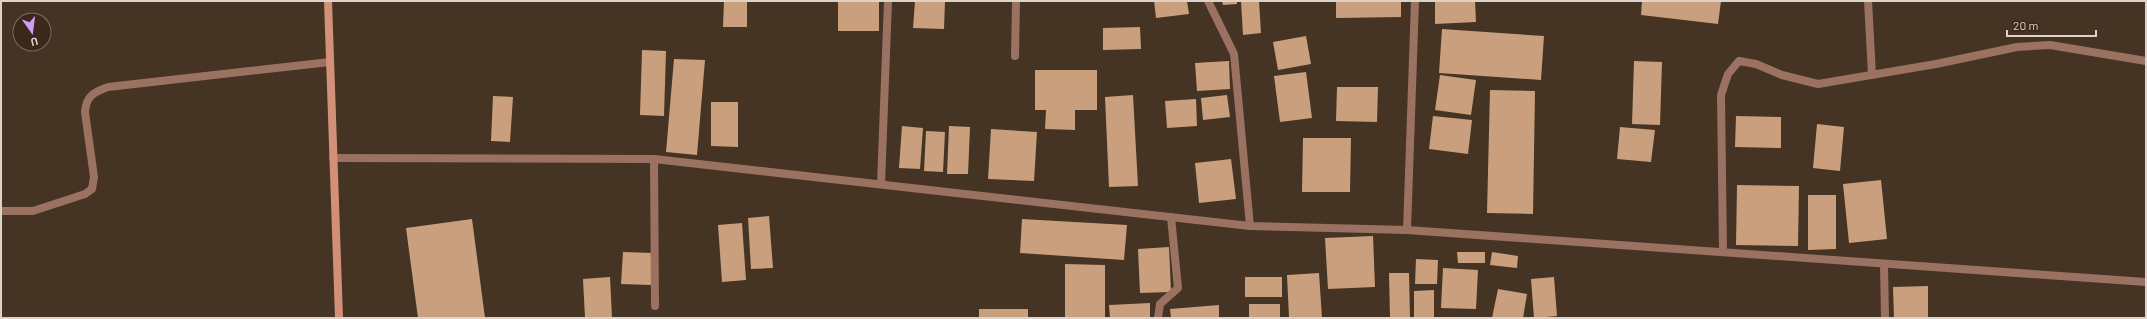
<svg xmlns="http://www.w3.org/2000/svg" width="2147" height="319" viewBox="0 0 2147 319" font-family="Barlow,sans-serif">
<style>
.building{fill:#ca9f7d}
.lines{fill:none;stroke-linecap:round;stroke-linejoin:round}
.street{stroke:#9b7162;stroke-width:8}
.secondary{stroke:#d39079;stroke-width:8}
</style>
<rect width="100%" height="100%" fill="#453323"/>
<g class="building">
<polygon points="724,1 747,1 747,27 723,27"/>
<rect x="838" y="1" width="41" height="30"/>
<polygon points="915,1 945,1 944,29 913,28"/>
<polygon points="1154,1 1187,1 1189,14 1156,18"/>
<polygon points="1222,1 1237,1 1237,4 1223,5"/>
<polygon points="1241,1 1259,1 1261,33 1243,35"/>
<polygon points="1336,1 1401,1 1401,17 1336,18"/>
<polygon points="1435,1 1475,1 1476,22 1435,24"/>
<polygon points="1642,1 1721,1 1718,24 1641,15"/>
<polygon points="1140,27 1141,49 1103,50 1103,28"/>
<polygon points="1442,29 1544,36 1541,80 1439,73"/>
<polygon points="1306,36 1311,64 1278,70 1273,42"/>
<polygon points="642,50 666,51 664,116 640,115"/>
<polygon points="674,59 705,60 697,155 666,152"/>
<polygon points="1229,61 1230,89 1197,91 1195,63"/>
<polygon points="1634,61 1662,62 1660,125 1632,124"/>
<polygon points="1035,70 1097,70 1097,110 1075,110 1075,130 1045,129 1046,110 1035,110"/>
<polygon points="1306,72 1312,118 1280,122 1274,76"/>
<polygon points="1440,75 1476,80 1471,115 1435,110"/>
<polygon points="1337,87 1378,87 1377,122 1336,121"/>
<polygon points="1490,90 1535,91 1533,214 1487,213"/>
<polygon points="1133,95 1138,186 1109,187 1105,97"/>
<polygon points="1227,95 1230,117 1203,120 1201,98"/>
<polygon points="493,96 513,97 510,142 491,141"/>
<polygon points="1196,99 1197,126 1167,128 1165,101"/>
<polygon points="711,102 738,102 738,147 711,146"/>
<polygon points="1433,116 1472,120 1468,154 1429,149"/>
<polygon points="1736,116 1781,117 1781,148 1735,147"/>
<polygon points="1817,124 1844,127 1840,171 1813,168"/>
<polygon points="902,126 923,128 920,169 899,168"/>
<polygon points="949,126 970,127 968,174 947,174"/>
<polygon points="1620,127 1655,130 1651,162 1617,159"/>
<polygon points="991,129 1037,132 1034,181 988,179"/>
<polygon points="926,131 945,132 943,172 924,171"/>
<polygon points="1303,138 1351,138 1350,192 1302,192"/>
<polygon points="1231,159 1236,199 1199,203 1195,163"/>
<polygon points="1881,180 1887,239 1849,243 1843,184"/>
<polygon points="1737,185 1799,186 1798,246 1736,245"/>
<polygon points="1808,195 1836,195 1836,249 1808,250"/>
<polygon points="769,216 773,268 751,269 748,218"/>
<polygon points="472,219 485,318 418,318 406,228"/>
<polygon points="1022,219 1127,225 1124,260 1020,253"/>
<polygon points="742,223 746,280 722,282 718,225"/>
<polygon points="1373,236 1375,287 1328,289 1325,238"/>
<polygon points="1169,247 1171,292 1140,293 1138,249"/>
<polygon points="623,252 652,253 651,285 621,284"/>
<polygon points="1457,252 1485,252 1485,263 1458,263"/>
<polygon points="1492,252 1518,256 1517,268 1490,265"/>
<polygon points="1416,259 1438,260 1437,284 1415,284"/>
<polygon points="1065,264 1105,265 1105,318 1065,318"/>
<polygon points="1443,268 1478,270 1476,309 1441,308"/>
<polygon points="1319,273 1322,318 1289,318 1287,275"/>
<polygon points="1389,273 1409,273 1410,318 1390,318"/>
<polygon points="610,277 612,318 585,318 583,279"/>
<rect x="1245" y="277" width="37" height="20"/>
<polygon points="1554,277 1557,316 1534,318 1531,279"/>
<polygon points="1928,286 1928,318 1894,318 1893,287"/>
<polygon points="1498,289 1527,294 1523,318 1492,318"/>
<polygon points="1434,290 1434,318 1414,318 1414,291"/>
<polygon points="1150,303 1150,318 1110,318 1109,305"/>
<rect x="1249" y="304" width="31" height="14"/>
<polygon points="1219,305 1219,318 1171,318 1170,309"/>
<rect x="979" y="309" width="49" height="9"/>
</g>
<g class="lines">
<g class="street">
<polyline points="1208,1 1234,54 1250,226"/>
<polyline points="1868,1 1872,75"/>
<polyline points="1015,56 1016,1"/>
<polyline points="333,158 654,159 1250,226 1407,230 2146,282"/>
<polyline points="654,159 655,306"/>
<polyline points="881,184 888,1"/>
<path d="M1 211H33L85 194 92 189 94 177 85 112C86 96 94 92 108 87L330 62"/>
<polyline points="1407,230 1415,1"/>
<polyline points="1723,252 1721,95 1728,74 1739,61 1756,64 1782,75 1818,84 1936,64 2017,47 2050,45 2146,61"/>
<polyline points="1884,264 1885,318"/>
<polyline points="1158,318 1160,304 1178,288 1171,217"/>
</g>
<polyline class="secondary" points="328,1 339,318"/>
</g>
<rect width="2147" height="319" fill="none" stroke="#dfd3c9" stroke-width="4"/>
<g transform="translate(32 32) rotate(166)"><circle r="19" fill="#3b281a" stroke="#7d6c60"/>
<path d="M0-3L7 15L0 10L-7 15Z" fill="#d19dfd"/>
<text y="-6" font-size="11" font-weight="bold" text-anchor="middle" fill="#dfd3c9">U</text>
</g>
<path d="M2007 30v6h89v-6" fill="none" stroke="#dfd3c9" stroke-width="2"/>
<text x="2013" y="30" font-size="12" fill="#dfd3c9" stroke="#3b281a" stroke-width="3" paint-order="stroke">20 m</text>
</svg>
